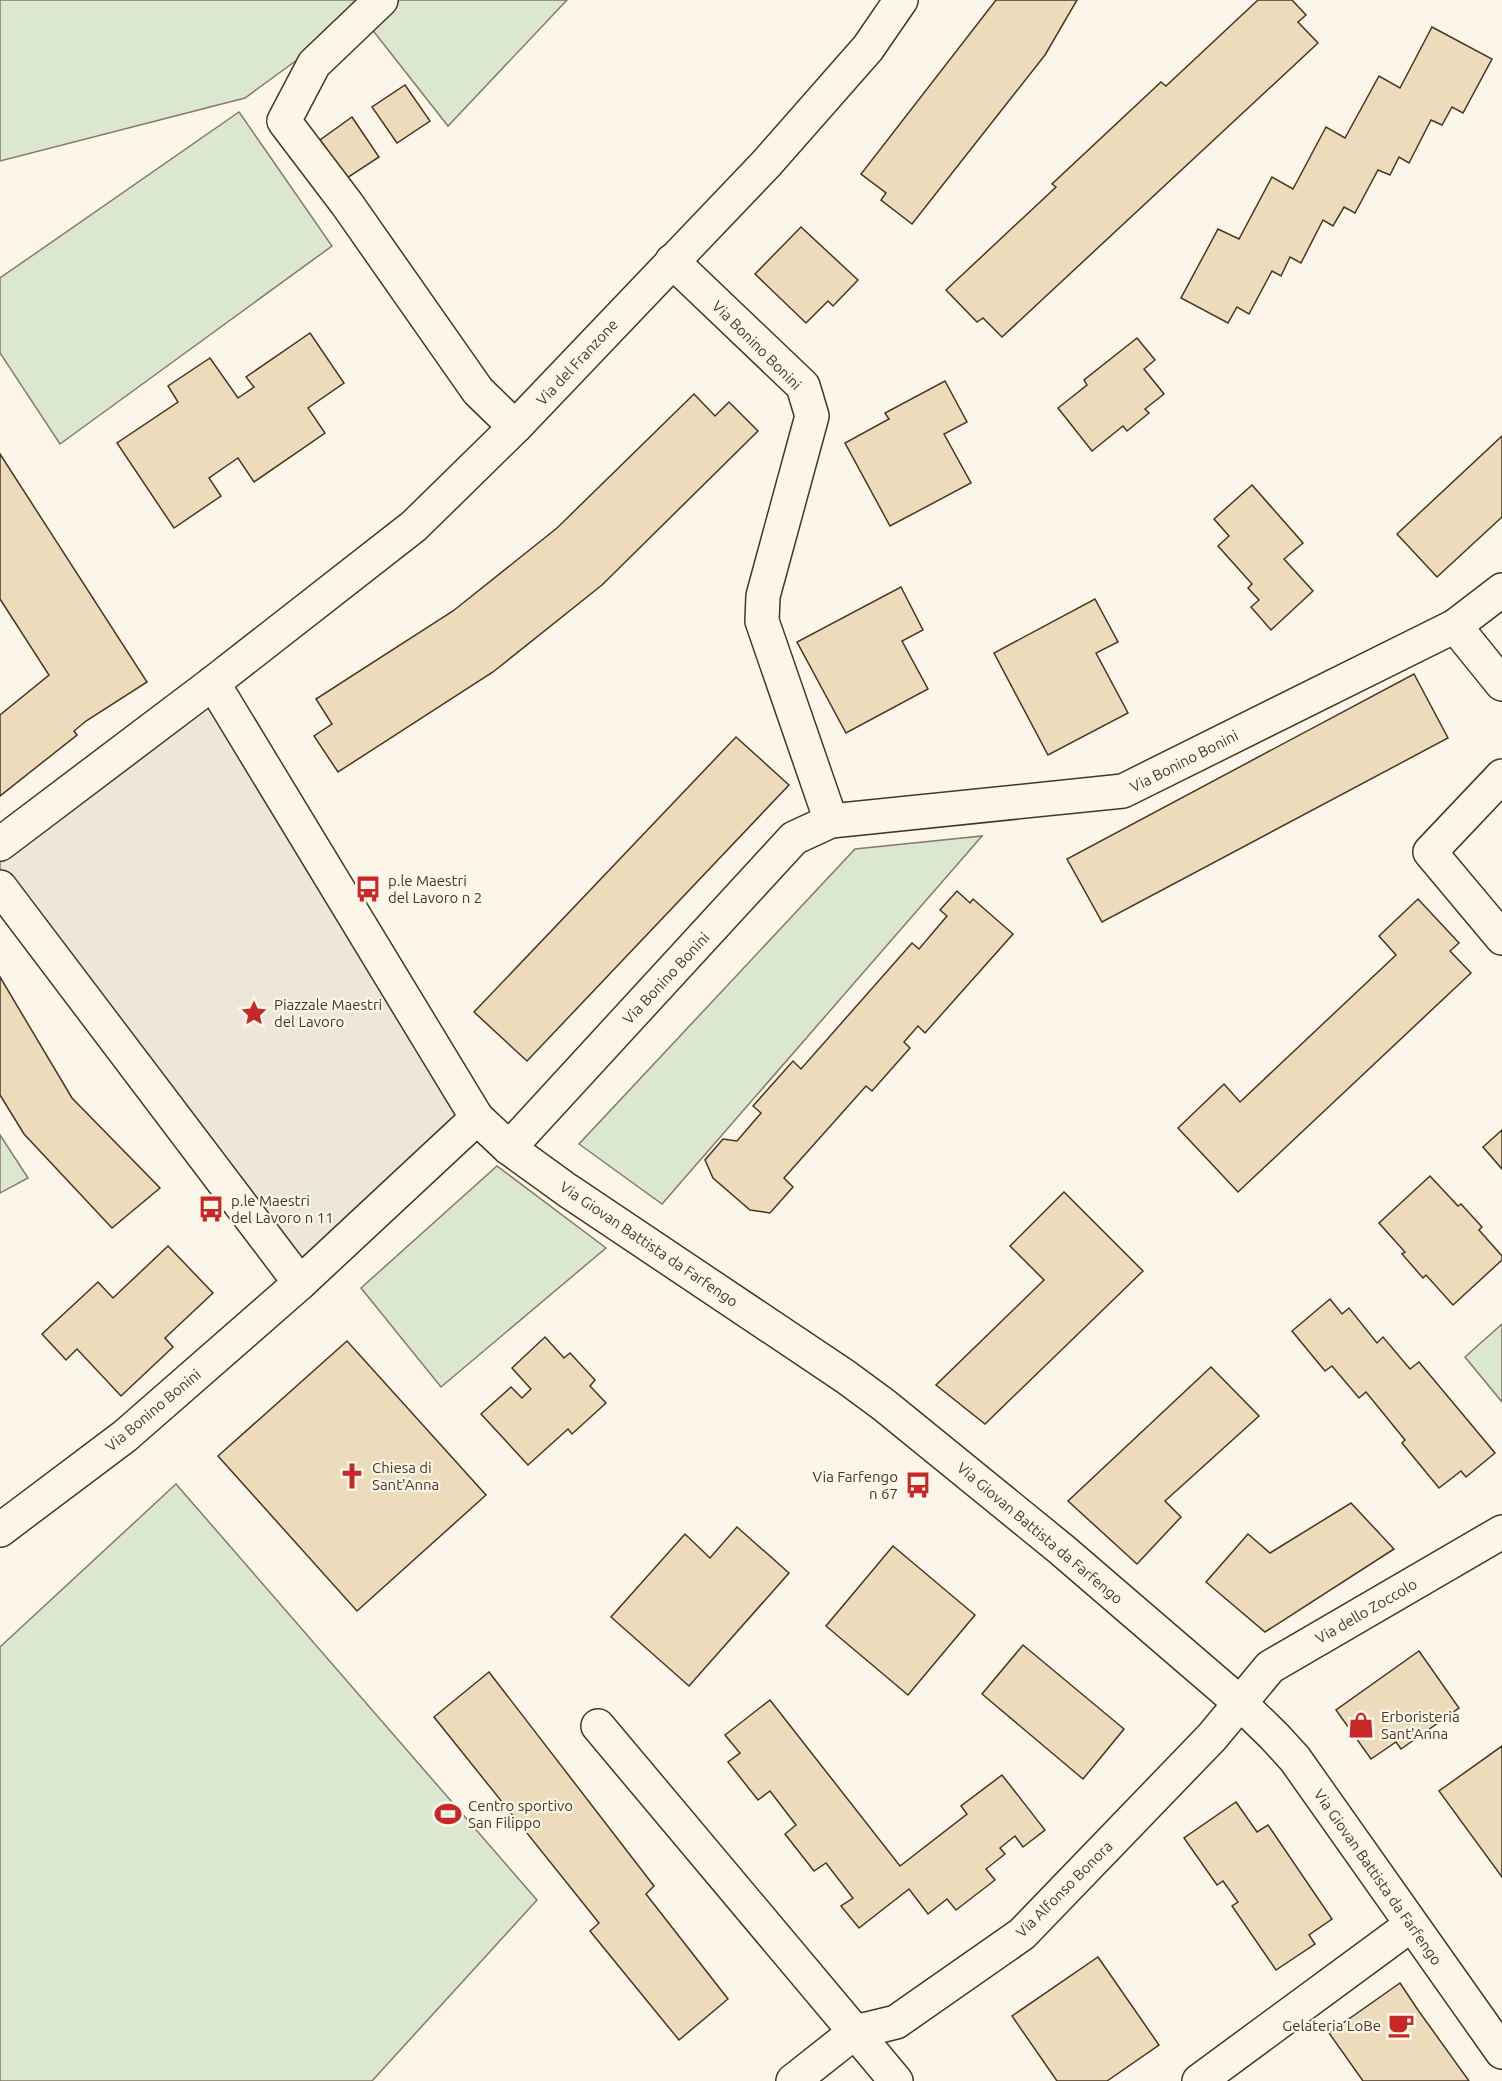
<svg xmlns="http://www.w3.org/2000/svg" width="1502" height="2081" viewBox="0 0 1502 2081" font-family="Ubuntu,sans-serif">
<style>
.green{fill:#dce7d0;stroke:#887966;stroke-width:1.5}
.parking{fill:#ede7d9;stroke:#887966;stroke-width:1.5}
.building{fill:#ecdcbc;stroke:#4a3520;stroke-width:1.5}
.lines{fill:none;stroke-linecap:round;stroke-linejoin:round}
.minor-casing{stroke:#4a3520;stroke-width:36}
.minor{stroke:#fbf6e9;stroke-width:33}
.labels{text-anchor:middle;dominant-baseline:central;stroke-width:4.5;stroke-linejoin:round;paint-order:stroke}
.street-label{font-size:15px;fill:#4a3520;stroke:#fbf6e9}
.poi-label{font-size:15px;fill:#4a3520;stroke:#fbf6e9;text-anchor:start}
</style>
<rect width="100%" height="100%" fill="#fbf6e9"/>
<g class="green">
<polygon points="0,0 567,0 448,126 360,14 245,98 0,161"/>
<polygon points="239,112 332,246 60,444 0,353 0,278"/>
<polygon points="982,836 662,1204 579,1144 855,849"/>
<polygon points="0,1135 28,1178 0,1193"/>
<polygon points="497,1166 606,1248 441,1387 361,1288"/>
<polygon points="1502,1324 1502,1402 1465,1357"/>
<polygon points="176,1484 537,1900 372,2081 0,2081 0,1647"/>
</g>
<polygon class="parking" points="210,668 494,1122 298,1298 0,903 0,825"/>
<g class="building">
<polygon points="996,0 1077,0 1045,55 912,224 881,200 886,193 861,174"/>
<polygon points="1258,0 1292,0 1306,15 1298,22 1318,43 1002,337 983,318 977,322 946,290 1056,187 1052,184 1161,82 1166,86"/>
<polygon points="1432,27 1492,59 1463,113 1452,107 1442,125 1431,120 1409,163 1399,157 1390,175 1378,170 1355,213 1344,207 1333,226 1323,220 1301,263 1290,257 1281,276 1272,271 1249,314 1237,307 1228,323 1181,298 1218,229 1239,239 1272,177 1293,189 1326,127 1345,138 1379,76 1400,88"/>
<polygon points="405,85 430,121 397,143 372,107"/>
<polygon points="352,117 379,157 347,178 320,140"/>
<polygon points="801,227 858,280 833,306 828,301 806,323 755,274"/>
<polygon points="310,333 344,383 308,408 325,433 254,482 238,458 209,478 221,496 174,528 117,443 178,402 168,386 210,358 238,398 254,387 246,377"/>
<polygon points="1137,338 1155,360 1144,369 1164,394 1145,409 1149,413 1127,431 1123,426 1092,451 1058,408 1087,385 1084,380"/>
<polygon points="945,381 967,422 944,434 971,483 890,526 845,443 889,419 885,413"/>
<polygon points="694,394 715,416 729,402 758,431 602,585 493,672 338,772 314,736 332,724 316,699 453,611 557,528"/>
<polygon points="1502,436 1502,517 1437,577 1397,534"/>
<polygon points="0,454 147,682 86,721 74,731 77,735 0,796 0,715 49,675 0,599"/>
<polygon points="1252,485 1303,543 1284,559 1313,591 1271,630 1251,607 1259,600 1248,588 1252,584 1218,546 1229,536 1214,519"/>
<polygon points="901,587 923,630 902,641 928,689 846,733 797,642"/>
<polygon points="1095,599 1118,642 1096,653 1128,713 1048,755 994,653"/>
<polygon points="1414,674 1448,738 1102,922 1067,859"/>
<polygon points="736,737 789,785 527,1061 474,1012"/>
<polygon points="957,891 970,903 973,899 1013,934 925,1033 918,1026 904,1042 910,1048 872,1091 866,1086 784,1178 793,1187 770,1213 750,1210 713,1178 705,1160 723,1139 737,1141 761,1113 753,1106 793,1061 801,1069 912,943 919,949 947,916 940,910"/>
<polygon points="1418,899 1459,943 1450,951 1471,973 1238,1192 1178,1128 1224,1084 1240,1102 1396,955 1379,936"/>
<polygon points="0,977 72,1098 160,1188 112,1228 24,1134 0,1095"/>
<polygon points="1502,1130 1502,1169 1483,1147"/>
<polygon points="1430,1176 1458,1206 1461,1204 1482,1227 1479,1230 1502,1256 1502,1260 1453,1305 1426,1275 1423,1278 1402,1254 1405,1252 1379,1223"/>
<polygon points="1064,1192 1143,1271 985,1424 936,1385 1044,1280 1010,1246"/>
<polygon points="168,1246 213,1293 165,1338 173,1347 121,1396 77,1349 66,1360 42,1334 98,1282 113,1298"/>
<polygon points="1330,1299 1342,1314 1349,1308 1377,1343 1383,1337 1410,1369 1419,1362 1495,1453 1466,1477 1461,1471 1439,1488 1402,1443 1405,1440 1366,1392 1359,1398 1332,1366 1325,1371 1292,1331"/>
<polygon points="545,1337 564,1358 570,1353 595,1380 590,1386 606,1403 572,1434 568,1429 528,1465 481,1414 511,1387 522,1398 531,1389 512,1368"/>
<polygon points="347,1341 486,1495 357,1611 218,1456"/>
<polygon points="1211,1367 1259,1416 1165,1501 1181,1517 1137,1564 1068,1501"/>
<polygon points="1351,1503 1394,1549 1265,1632 1206,1582 1248,1534 1270,1553"/>
<polygon points="737,1527 789,1573 689,1686 611,1617 685,1534 710,1558"/>
<polygon points="893,1546 975,1615 908,1695 826,1626"/>
<polygon points="1023,1645 1124,1729 1083,1779 982,1694"/>
<polygon points="1419,1651 1459,1708 1401,1749 1396,1742 1371,1759 1336,1710"/>
<polygon points="489,1672 654,1886 646,1894 728,1999 679,2040 590,1931 599,1923 434,1717"/>
<polygon points="770,1700 900,1866 967,1814 961,1806 1002,1775 1045,1830 1023,1847 1015,1836 1000,1848 1005,1854 986,1869 995,1880 956,1910 947,1899 928,1914 909,1889 859,1928 841,1906 853,1898 826,1863 814,1871 785,1834 796,1825 770,1791 758,1800 728,1762 740,1753 725,1735"/>
<polygon points="1502,1746 1502,1877 1439,1791"/>
<polygon points="1236,1802 1257,1832 1268,1825 1332,1919 1309,1935 1315,1944 1276,1970 1232,1906 1238,1902 1223,1881 1217,1885 1184,1838"/>
<polygon points="1098,1957 1159,2045 1107,2081 1057,2081 1012,2016"/>
<polygon points="1400,1983 1418,2010 1469,2081 1363,2081 1329,2033"/>
</g>
<g class="lines">
<g class="minor-casing">
<g id="minor">
<polyline points="381,0 314,64 284,121 347,204 478,391 515,427"/>
<polyline points="672,261 803,386 812,416 763,596 762,621 831,821"/>
<polyline points="1455,626 1502,684"/>
<polyline points="213,683 477,1118 509,1148 567,1190 846,1377 884,1405 1061,1549 1240,1703 1274,1736 1295,1759 1502,2052"/>
<polyline points="1502,776 1430,852 1502,938"/>
<polyline points="0,844 213,683 414,526 515,427 766,164 868,48 901,0"/>
<polyline points="0,887 300,1283 477,1118"/>
<polyline points="509,1148 794,838 831,821 1123,791 1455,626 1502,590"/>
<polyline points="0,1530 125,1436 300,1283"/>
<polyline points="598,1726 855,2032 896,2022 1022,1934 1212,1737 1270,1667 1502,1532"/>
<polyline points="793,2081 855,2032 896,2081"/>
<polyline points="1199,2081 1411,1925"/>
</g>
</g>
<use href="#minor" class="minor"/>
</g>
<defs>
<g id="bus-bare" transform="scale(2.07)"><path d="M-5-6H5V4H4V6H2V4H-2V6H-4V4H-5ZM-3.5-4V0h7V-4ZM-3.5 1.2v1.5H-2V1.2ZM2 1.2v1.5H3.5V1.2Z" fill="#c62828" stroke="#fbf6e9" stroke-width="2.5" paint-order="stroke"/></g>
<g id="sight-bare" transform="scale(2.07)"><path d="M0-6L1.8-2.2L6-1.7L2.9 1.2L3.7 5.4L0 3.3L-3.7 5.4L-2.9 1.2L-6-1.7L-1.8-2.2Z" fill="#c62828" stroke="#fbf6e9" stroke-width="2.5" paint-order="stroke"/></g>
<g id="church-bare" transform="scale(2.07)"><path d="M-1.2-6h2.4v3.5h3.3v2.4h-3.3V6h-2.4V-.1h-3.3v-2.4h3.3Z" fill="#c62828" stroke="#fbf6e9" stroke-width="2.5" paint-order="stroke"/></g>
<g id="shop-bare" transform="scale(2.07)"><path d="M-5-2.5h2.3a2.7 3.5 0 0 1 5.4 0H5L5.5 6h-11ZM-1.5-2.5h3a1.5 2.3 0 0 0-3 0Z" fill="#c62828" stroke="#fbf6e9" stroke-width="2.5" paint-order="stroke"/></g>
<g id="stadium-bare" transform="scale(2.07)"><path d="M0-5a6.5 5 0 1 0 0 10a6.5 5 0 1 0 0-10ZM-3.5-1.8h7v3.6h-7Z" fill="#c62828" stroke="#fbf6e9" stroke-width="2.5" paint-order="stroke"/></g>
<g id="cafe-bare" transform="scale(2.07)"><path d="M-5.5-4.5H6V0H3Q3 3.5 0 3.5H-2.5Q-5.5 3.5-5.5 0ZM3-3.2v2h1.7v-2ZM-6 4.5H4V6H-6Z" fill="#c62828" stroke="#fbf6e9" stroke-width="2.5" paint-order="stroke"/></g>
</defs>
<g fill-rule="evenodd">
<use href="#bus-bare" x="368" y="889"/>
<use href="#sight-bare" x="254" y="1013"/>
<use href="#bus-bare" x="211" y="1209"/>
<use href="#church-bare" x="352" y="1476"/>
<use href="#bus-bare" x="918" y="1485"/>
<use href="#shop-bare" x="1361" y="1725"/>
<use href="#stadium-bare" x="448" y="1814"/>
<use href="#cafe-bare" x="1401" y="2025"/>
</g>
<g class="labels">
<g class="street-label">
<text transform="translate(757 345) rotate(45)">Via Bonino Bonini</text>
<text transform="translate(577 362) rotate(-47)">Via del Franzone</text>
<text transform="translate(1184 761) rotate(-27)">Via Bonino Bonini</text>
<text transform="translate(666 978) rotate(-47)">Via Bonino Bonini</text>
<text transform="translate(649 1244) rotate(34)">Via Giovan Battista da Farfengo</text>
<text transform="translate(153 1410) rotate(-40)">Via Bonino Bonini</text>
<text transform="translate(1040 1533) rotate(40)">Via Giovan Battista da Farfengo</text>
<text transform="translate(1366 1611) rotate(-30)">Via dello Zoccolo</text>
<text transform="translate(1378 1877) rotate(55)">Via Giovan Battista da Farfengo</text>
<text transform="translate(1064 1889) rotate(-45)">Via Alfonso Bonora</text>
</g>
<g class="poi-label">
<text x="388" y="880">p.le Maestri<tspan x="388" dy="17">del Lavoro n 2</tspan></text>
<text x="274" y="1004">Piazzale Maestri<tspan x="274" dy="17">del Lavoro</tspan></text>
<text x="231" y="1200">p.le Maestri<tspan x="231" dy="17">del Lavoro n 11</tspan></text>
<text x="372" y="1467">Chiesa di<tspan x="372" dy="17">Sant'Anna</tspan></text>
<text x="898" y="1476" text-anchor="end">Via Farfengo<tspan x="898" dy="17">n 67</tspan></text>
<text x="1381" y="1716">Erboristeria<tspan x="1381" dy="17">Sant'Anna</tspan></text>
<text x="468" y="1805">Centro sportivo<tspan x="468" dy="17">San Filippo</tspan></text>
<text x="1381" y="2025" text-anchor="end">Gelateria LoBe</text>
</g>
</g>
</svg>
